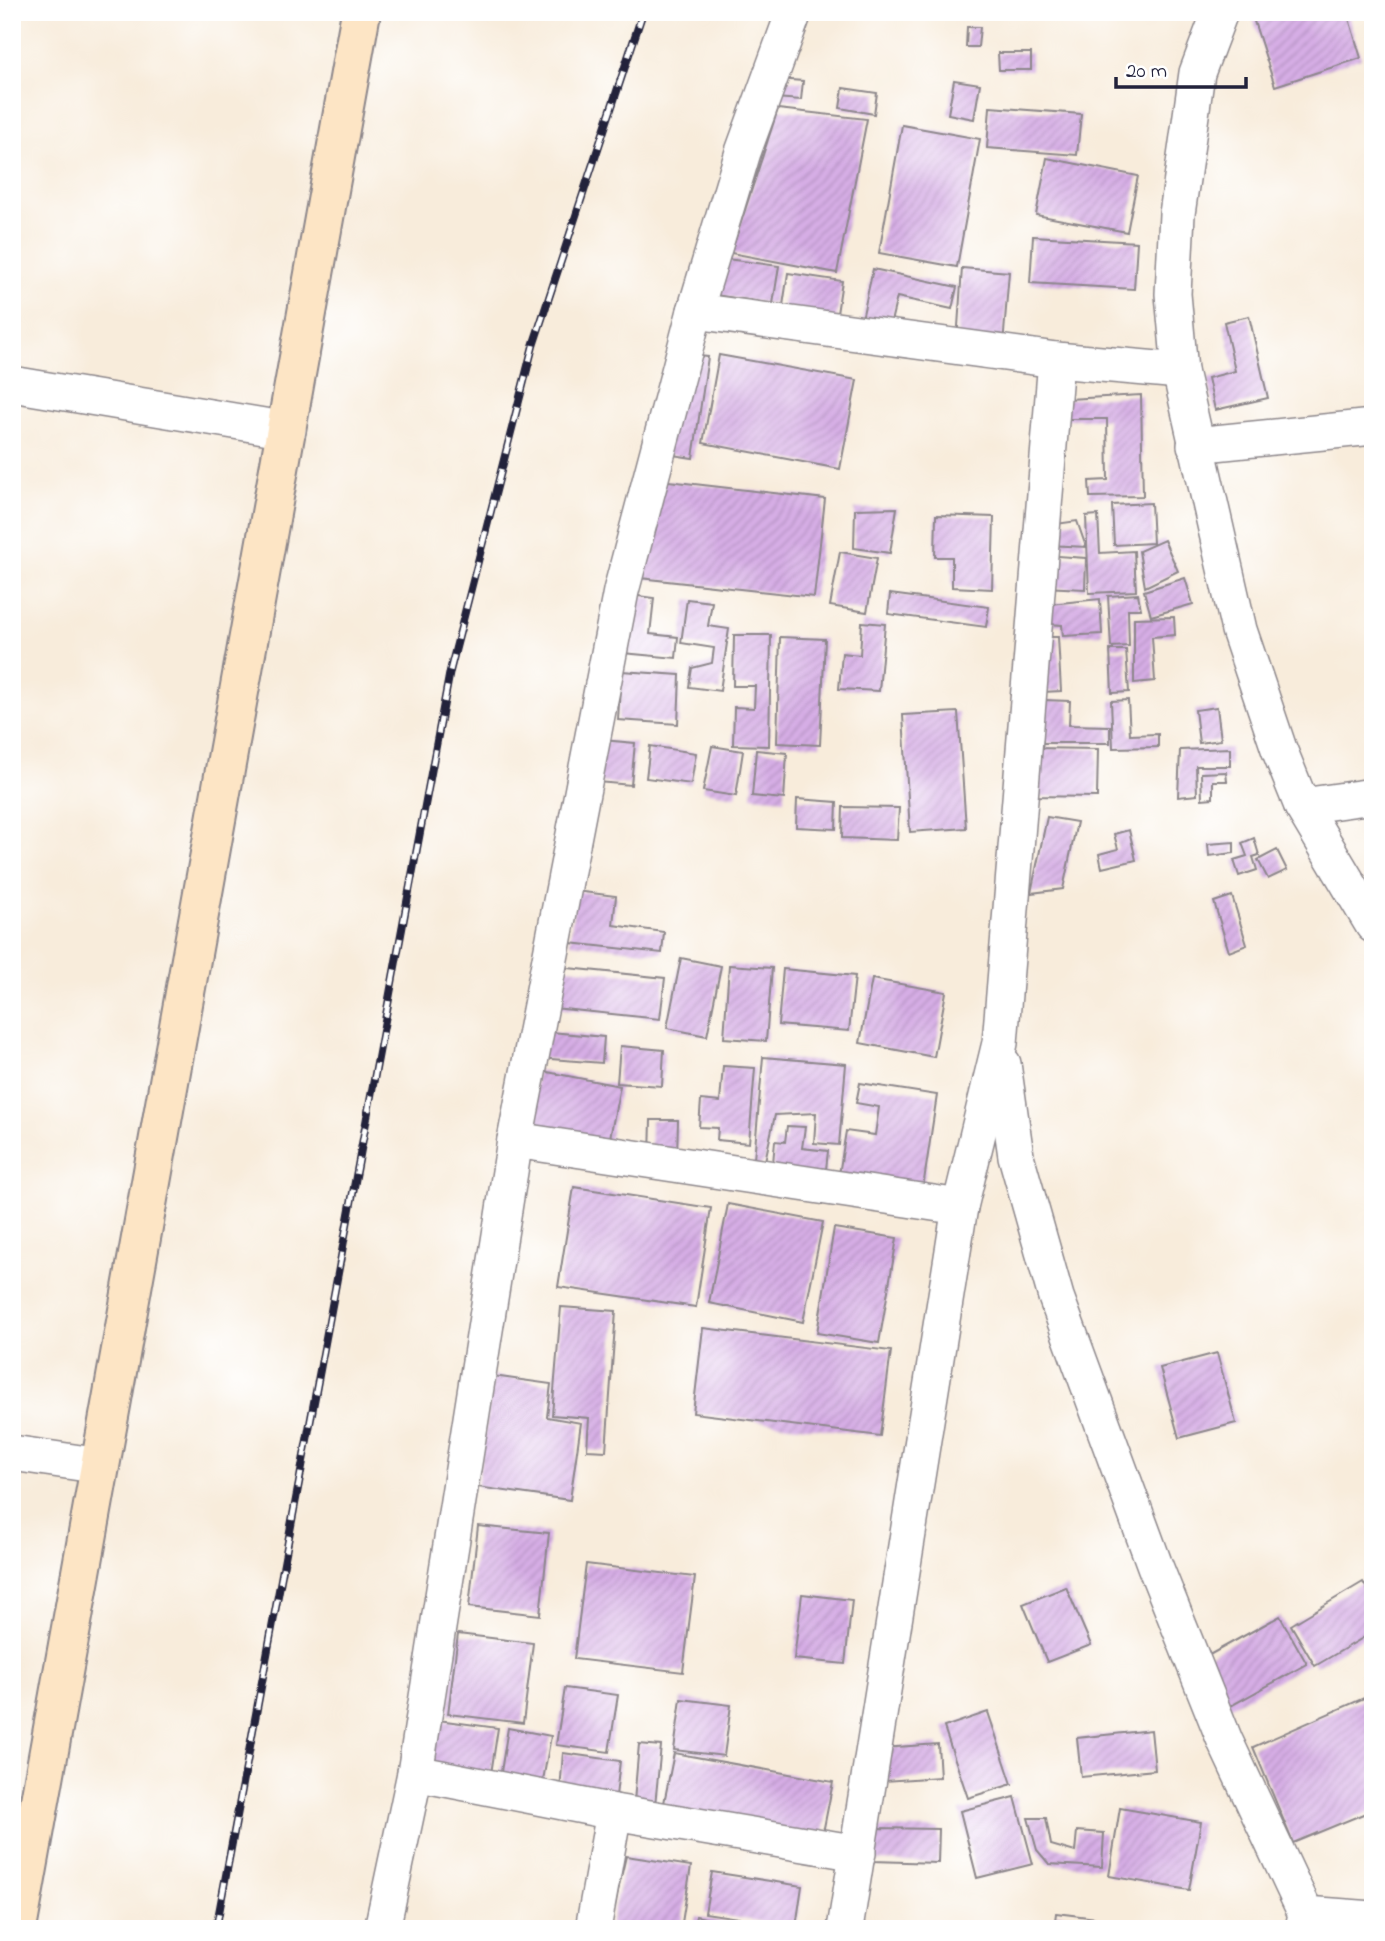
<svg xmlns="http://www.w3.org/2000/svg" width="1385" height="1941" viewBox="0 0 1385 1941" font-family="'Indie Flower',sans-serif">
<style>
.building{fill:url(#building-hatch)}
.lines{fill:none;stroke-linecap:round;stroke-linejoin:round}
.street-casing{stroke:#8d878b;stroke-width:38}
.secondary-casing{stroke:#8d878b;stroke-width:42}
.street{stroke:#fff;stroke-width:35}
.secondary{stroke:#fde5c5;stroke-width:38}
.rail-casing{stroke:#22223b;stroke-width:8}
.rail{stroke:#fff;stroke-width:5;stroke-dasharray:16;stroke-linecap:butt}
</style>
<defs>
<pattern id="building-hatch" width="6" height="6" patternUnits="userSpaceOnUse" patternTransform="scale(1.75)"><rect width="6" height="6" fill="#d6ade5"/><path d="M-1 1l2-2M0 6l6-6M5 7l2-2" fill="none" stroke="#b795c5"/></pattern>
</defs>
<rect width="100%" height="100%" fill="#fff"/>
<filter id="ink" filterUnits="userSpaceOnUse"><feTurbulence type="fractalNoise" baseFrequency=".0143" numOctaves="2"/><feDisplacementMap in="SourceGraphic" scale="14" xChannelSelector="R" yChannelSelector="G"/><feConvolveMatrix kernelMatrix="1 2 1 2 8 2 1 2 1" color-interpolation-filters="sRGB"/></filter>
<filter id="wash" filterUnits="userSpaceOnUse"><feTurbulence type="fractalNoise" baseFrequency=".00686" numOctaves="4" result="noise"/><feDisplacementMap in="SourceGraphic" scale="28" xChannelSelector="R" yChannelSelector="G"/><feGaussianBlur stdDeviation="1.57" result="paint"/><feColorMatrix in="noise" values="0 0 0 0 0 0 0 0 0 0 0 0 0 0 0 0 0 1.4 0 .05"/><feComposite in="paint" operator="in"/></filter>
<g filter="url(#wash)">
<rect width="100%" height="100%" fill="#f8ecdb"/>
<g id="blocks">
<g class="building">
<polygon points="1251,12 1347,12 1361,58 1275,86"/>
<polygon points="967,27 980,27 978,47 966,47"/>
<polygon points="998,53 1031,53 1031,70 999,70"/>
<polygon points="777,79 803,81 801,100 775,98"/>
<polygon points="954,80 980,84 974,119 948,114"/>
<polygon points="843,88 877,93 874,114 840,108"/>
<polygon points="990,107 1081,114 1077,155 987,148"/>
<polygon points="778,109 867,119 837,273 731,253"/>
<polygon points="902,125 980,139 957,267 879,253"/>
<polygon points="1047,158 1138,176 1127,232 1036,215"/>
<polygon points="1033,236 1137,242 1134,289 1030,283"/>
<polygon points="719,258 779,266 773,304 715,295"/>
<polygon points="962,268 1009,272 1003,345 957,341"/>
<polygon points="873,269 957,287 952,309 897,297 890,326 862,319"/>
<polygon points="788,273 842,281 836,320 782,312"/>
<polygon points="1249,316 1268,398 1215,410 1208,378 1235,371 1224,322"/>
<polygon points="687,355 708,357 693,458 666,454"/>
<polygon points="719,355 857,380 840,469 703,443"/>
<polygon points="1141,395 1143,496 1090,497 1089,481 1108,480 1107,419 1061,419 1068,399"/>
<polygon points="651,479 825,499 814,597 640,578"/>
<polygon points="1151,503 1153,543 1114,545 1112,505"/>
<polygon points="897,508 890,553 854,548 855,509"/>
<polygon points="936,515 994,517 992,589 952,587 952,557 935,557"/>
<polygon points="1098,515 1100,553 1134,551 1136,591 1089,593 1086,516"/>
<polygon points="1077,521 1086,547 1048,545 1049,525"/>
<polygon points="1164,540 1178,571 1145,587 1139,551"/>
<polygon points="840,552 877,558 867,612 830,606"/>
<polygon points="1043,555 1086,558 1085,589 1043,587"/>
<polygon points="1185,578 1193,604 1151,616 1144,591"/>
<polygon points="890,594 989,607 986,627 888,614"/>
<polygon points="1138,594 1141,609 1128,609 1129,646 1111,647 1108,596"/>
<polygon points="630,595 654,598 650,634 678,637 676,658 623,653"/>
<polygon points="687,599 712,602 708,626 729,629 720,691 689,687 692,668 712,663 714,648 681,643"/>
<polygon points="1100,599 1102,634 1063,636 1062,625 1049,624 1050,604"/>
<polygon points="1174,617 1175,635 1152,637 1155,681 1134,683 1134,618"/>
<polygon points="862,622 885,624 879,691 839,689 842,653 860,655"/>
<polygon points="734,635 771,635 769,746 733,745 734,707 754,708 755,686 733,686"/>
<polygon points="780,637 825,639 820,745 777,743"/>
<polygon points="1042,637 1058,637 1061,691 1043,692"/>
<polygon points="1110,650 1126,650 1129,692 1112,693"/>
<polygon points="621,671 680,675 678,724 618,720"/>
<polygon points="1043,700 1070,701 1069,725 1110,726 1110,743 1043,743"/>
<polygon points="1128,700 1130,735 1158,734 1158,747 1113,748 1111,701"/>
<polygon points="1217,707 1221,740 1199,743 1195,710"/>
<polygon points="958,712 966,828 910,832 903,715"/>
<polygon points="602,740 635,743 631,785 598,782"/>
<polygon points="650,746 696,753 691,784 646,778"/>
<polygon points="712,746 743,751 736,796 703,791"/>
<polygon points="1033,748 1098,749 1097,797 1031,796"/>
<polygon points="1230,748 1230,766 1196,766 1197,795 1178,797 1180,750"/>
<polygon points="756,750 787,753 784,799 752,796"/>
<polygon points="1226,772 1227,781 1213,781 1213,798 1202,799 1201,773"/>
<polygon points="797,799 837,802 836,829 796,827"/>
<polygon points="843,807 899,808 897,840 842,838"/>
<polygon points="1047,817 1077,822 1063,889 1031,893"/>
<polygon points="1129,830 1136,860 1102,868 1099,854 1118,849 1114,834"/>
<polygon points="1254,838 1259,855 1253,857 1257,870 1239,876 1234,860 1247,856 1242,843"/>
<polygon points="1234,842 1234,853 1209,856 1208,844"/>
<polygon points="1277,850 1287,870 1268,879 1258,860"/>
<polygon points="575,891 616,896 613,925 664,932 662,953 570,943"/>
<polygon points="1232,896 1247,945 1229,952 1214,902"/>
<polygon points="681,958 721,966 707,1036 667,1028"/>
<polygon points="729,965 772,968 766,1041 724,1038"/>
<polygon points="558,967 665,978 660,1019 554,1008"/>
<polygon points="783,969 855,976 849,1031 778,1025"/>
<polygon points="872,979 946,992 934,1057 860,1043"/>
<polygon points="540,1031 604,1037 602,1063 538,1058"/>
<polygon points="620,1046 664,1050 662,1086 617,1083"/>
<polygon points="763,1057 846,1064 839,1145 814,1143 816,1113 775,1115 765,1161 753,1171"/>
<polygon points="723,1066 755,1068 749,1143 717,1140 718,1128 699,1127 701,1100 720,1102"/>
<polygon points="537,1070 620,1086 609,1143 530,1138"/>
<polygon points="860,1083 937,1095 922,1194 838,1181 846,1131 875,1135 879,1107 856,1103"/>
<polygon points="651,1120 678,1120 677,1156 650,1156"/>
<polygon points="787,1126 805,1127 802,1148 828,1151 825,1179 772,1174 775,1141 785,1142"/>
<polygon points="574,1187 711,1208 696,1307 558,1287"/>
<polygon points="728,1204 823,1222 803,1322 709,1303"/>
<polygon points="834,1228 897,1238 879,1343 817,1333"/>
<polygon points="561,1307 616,1311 606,1451 587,1450 589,1418 552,1415"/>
<polygon points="703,1328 891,1351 880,1436 693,1413"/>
<polygon points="1217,1353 1236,1423 1179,1438 1160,1368"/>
<polygon points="493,1376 551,1384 547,1417 581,1423 570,1500 477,1487"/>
<polygon points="478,1526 549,1533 540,1615 469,1607"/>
<polygon points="586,1564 695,1577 683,1672 574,1659"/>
<polygon points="1363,1582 1373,1599 1373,1632 1315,1666 1291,1625"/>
<polygon points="1066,1587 1091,1645 1047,1662 1023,1604"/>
<polygon points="802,1594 852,1600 845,1664 794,1659"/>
<polygon points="1280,1616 1307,1664 1229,1707 1202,1659"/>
<polygon points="458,1634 533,1643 523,1723 448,1714"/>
<polygon points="565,1688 618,1695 609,1752 556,1745"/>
<polygon points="1373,1694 1373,1810 1293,1843 1253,1747"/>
<polygon points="681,1699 731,1705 724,1756 674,1750"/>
<polygon points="988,1712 1012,1784 968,1798 944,1727"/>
<polygon points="438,1720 498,1728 491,1774 431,1766"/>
<polygon points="508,1728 551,1736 542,1786 500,1778"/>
<polygon points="1151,1730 1155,1770 1081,1777 1077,1738"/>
<polygon points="639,1744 661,1746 655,1805 634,1802"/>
<polygon points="938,1744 940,1777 885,1781 883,1748"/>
<polygon points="563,1753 620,1761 615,1805 560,1792"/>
<polygon points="674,1753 833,1782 821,1843 662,1813"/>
<polygon points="1015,1797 1033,1864 977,1878 960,1811"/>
<polygon points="1120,1808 1201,1822 1189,1890 1109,1876"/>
<polygon points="1028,1818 1046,1818 1051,1845 1075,1852 1077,1831 1104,1833 1102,1867 1049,1864 1037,1850"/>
<polygon points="874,1828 939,1829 938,1863 873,1861"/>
<polygon points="626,1856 691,1866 681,1929 609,1929"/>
<polygon points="712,1872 802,1886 796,1927 705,1913"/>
<polygon points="1056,1913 1168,1927 1168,1929 1054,1929"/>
<polygon points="696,1916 748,1928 748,1929 693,1929"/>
</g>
</g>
</g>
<g filter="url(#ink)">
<use href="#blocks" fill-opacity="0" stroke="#8d878b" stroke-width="2"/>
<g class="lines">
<g class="street-casing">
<g id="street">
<polyline points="1220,12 1197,73 1177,214 1173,294 1180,371 1239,630 1279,749 1302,806 1373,925"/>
<polyline points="695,311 1056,360 1180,371"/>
<polyline points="12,384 288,430"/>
<polyline points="1195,445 1373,427"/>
<polyline points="1302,806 1373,796"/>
<polyline points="1003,1064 1016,1156 1056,1297 1155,1566 1225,1741 1306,1914 1303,1929"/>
<polyline points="515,1140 960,1207"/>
<polyline points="12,1453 101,1466"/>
<polyline points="415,1773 614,1812 858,1853"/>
<polyline points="1306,1914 1373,1919"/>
<polyline points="382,1929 415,1773 515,1140 621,591 695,311 743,152 794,12"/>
<polyline points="593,1929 614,1812"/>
<polyline points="845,1929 960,1207 1000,1043 1056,360"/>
</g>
</g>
<g class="secondary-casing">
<polyline id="secondary" points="17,1929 361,12"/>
</g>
<use href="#street" class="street"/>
<use href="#secondary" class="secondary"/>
<g class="rail-casing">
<polyline id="rail" points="216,1929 450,671 533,346 643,12"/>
</g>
<use href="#rail" class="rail"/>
</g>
</g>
<rect width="1385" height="1941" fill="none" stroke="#fff" stroke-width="42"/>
<path d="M1116 77v10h130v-10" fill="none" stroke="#22223b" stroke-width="3.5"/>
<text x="1126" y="77" font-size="21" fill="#22223b" stroke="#ffffff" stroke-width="5" paint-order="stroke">20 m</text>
</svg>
